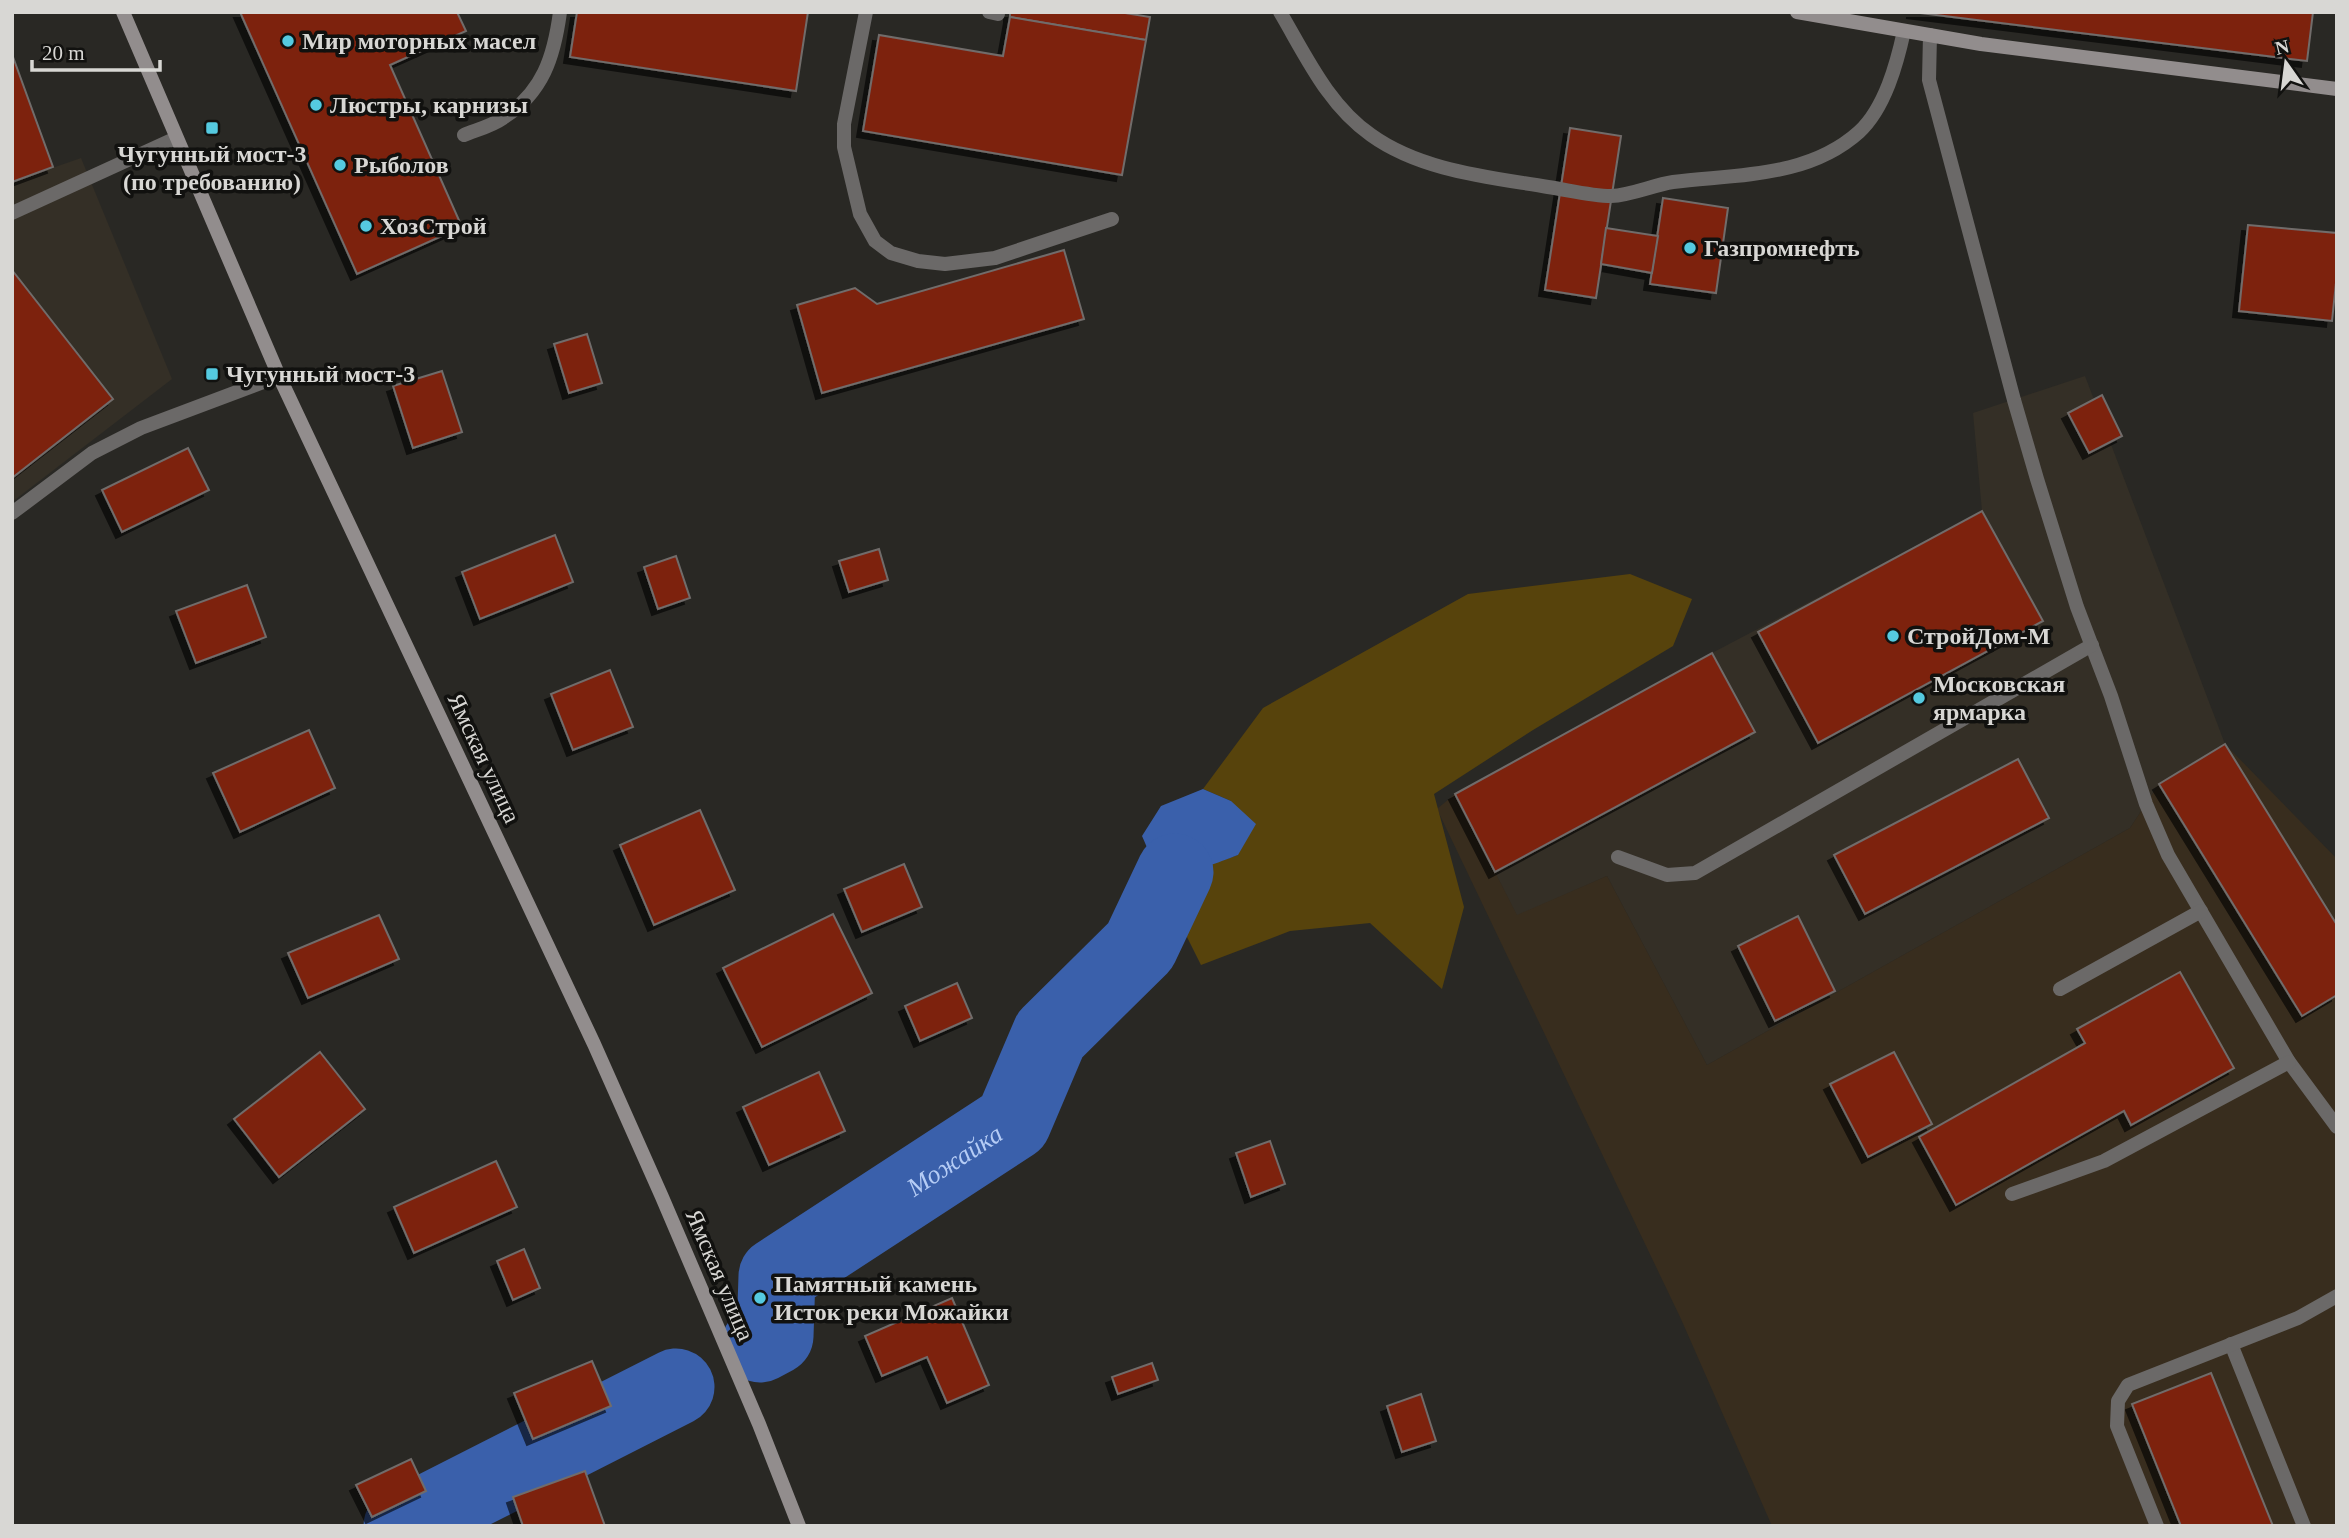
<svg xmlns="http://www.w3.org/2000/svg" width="2349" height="1538" viewBox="0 0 2349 1538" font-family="'Times New Roman',serif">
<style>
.built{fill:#342f26}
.industrial{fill:#382d1e}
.green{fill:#57430c}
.water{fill:#3a60ab}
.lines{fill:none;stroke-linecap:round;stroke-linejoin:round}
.river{stroke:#3a60ab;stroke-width:77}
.building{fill:#7d2211;stroke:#716c6a;stroke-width:2;filter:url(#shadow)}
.lane{stroke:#6b6968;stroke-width:14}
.secondary{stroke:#928d8d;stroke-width:14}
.poi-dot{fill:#55cae0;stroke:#11110f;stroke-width:2.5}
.labels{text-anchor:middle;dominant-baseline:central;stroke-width:7;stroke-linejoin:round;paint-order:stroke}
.poi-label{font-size:24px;font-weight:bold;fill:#d8d7d4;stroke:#11110f;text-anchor:start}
.street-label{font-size:24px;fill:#d8d7d4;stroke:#11110f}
.water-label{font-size:26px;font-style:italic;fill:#b5ccf5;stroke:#11110f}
</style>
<defs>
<filter id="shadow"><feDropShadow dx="-6" dy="6" stdDeviation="0" flood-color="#0009"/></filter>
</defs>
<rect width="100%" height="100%" fill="#292824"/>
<g class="built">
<polygon points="81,158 172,379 12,502 12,182"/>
<polygon points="2085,376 2225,744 2159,784 2130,828 1707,1065 1607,876 1517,916 1455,794 1712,653 1982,511 1973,413"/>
</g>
<polygon class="industrial" points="2225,744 2337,859 2337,1526 1772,1526 1681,1319 1437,809 1455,794 1517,915 1607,876 1707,1065 2130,828 2159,784"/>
<polygon class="green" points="1630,574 1692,599 1673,646 1533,730 1434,794 1464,907 1442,989 1370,923 1290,931 1201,965 1183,929 1196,869 1238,855 1231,801 1203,789 1263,708 1468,594"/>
<path class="water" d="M1203 789 1231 801 1256 824 1238 855C1216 863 1173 883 1154 861 1149 855 1146 844 1142 836L1161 806Z"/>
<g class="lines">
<g class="river">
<path id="s1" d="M760 1344 775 1336 777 1276 1013 1122 1050 1035 1140 946 1175 872"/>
<polyline points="402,1526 676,1387"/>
</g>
</g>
<g class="building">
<polygon points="240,12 457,12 466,31 390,65 462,227 357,274"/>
<polygon points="577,12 808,12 796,91 570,57"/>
<polygon points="1010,12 1119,12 1150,17 1146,40 1010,17"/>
<polygon points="1912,12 2313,12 2307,61"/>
<polygon points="1010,17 1146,40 1122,175 863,131 879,35 1003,56"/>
<polygon points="13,57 53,167 12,182 12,57"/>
<polygon points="1570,128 1621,136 1596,298 1545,290"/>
<polygon points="1663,198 1728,208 1716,293 1650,284"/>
<polygon points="2248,225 2337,233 2337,273 2332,321 2239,311"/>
<polygon points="1606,228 1658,236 1652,273 1601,264"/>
<polygon points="1064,250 1084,319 822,393 797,305 855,288 877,304"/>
<polygon points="12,270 113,399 12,478"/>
<polygon points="587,334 602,383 569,393 554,344"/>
<polygon points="442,371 462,432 413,448 393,386"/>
<polygon points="2102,395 2122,436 2089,453 2068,413"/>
<polygon points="188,448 209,490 122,532 102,490"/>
<polygon points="1982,511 2043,621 1818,743 1758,632"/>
<polygon points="555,535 573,582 480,619 462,572"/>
<polygon points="879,549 888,580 849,592 839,561"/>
<polygon points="676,556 690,598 658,609 644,567"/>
<polygon points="247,585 266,637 196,663 176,611"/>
<polygon points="1712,653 1755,732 1495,872 1455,794"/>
<polygon points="610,670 633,727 573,750 551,694"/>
<polygon points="309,730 335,788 240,832 213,773"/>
<polygon points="2225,744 2337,925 2337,995 2302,1016 2159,784"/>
<polygon points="2018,759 2049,818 1865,914 1834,855"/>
<polygon points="700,810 735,890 654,925 620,845"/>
<polygon points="904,864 922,907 862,932 844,889"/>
<polygon points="833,914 872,993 762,1047 723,968"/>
<polygon points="379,915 399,959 308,998 288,953"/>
<polygon points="1798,916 1835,991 1775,1021 1738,946"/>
<polygon points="2180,972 2234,1068 2131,1125 2124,1111 1956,1205 1919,1137 2085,1043 2077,1029"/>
<polygon points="957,983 972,1018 920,1041 905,1006"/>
<polygon points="320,1052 365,1109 279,1177 234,1119"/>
<polygon points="1894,1052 1932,1124 1868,1157 1830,1084"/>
<polygon points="819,1072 845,1131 769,1165 743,1107"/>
<polygon points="1270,1141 1285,1184 1251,1197 1236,1153"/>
<polygon points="496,1161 517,1207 414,1253 394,1207"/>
<polygon points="524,1249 540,1288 513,1300 497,1261"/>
<polygon points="952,1298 989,1385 947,1403 927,1357 882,1376 865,1336"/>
<polygon points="592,1361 611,1406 533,1439 514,1393"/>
<polygon points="1152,1363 1158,1380 1118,1394 1112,1377"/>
<polygon points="2211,1373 2273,1526 2181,1526 2132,1404"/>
<polygon points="1421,1394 1436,1441 1402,1452 1387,1406"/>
<polygon points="411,1459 426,1491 372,1517 356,1485"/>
<polygon points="585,1471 605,1526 523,1526 513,1497"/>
</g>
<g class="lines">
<g class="lane">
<polyline points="866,12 844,124 844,147 860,214 875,241 891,253 918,261 945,264 995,258 1112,219"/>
<polyline points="989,12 998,14"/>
<path d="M1280 12C1306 56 1328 105 1371 135 1421 171 1489 177 1548 187 1568 190 1591 196 1611 196 1632 195 1653 185 1673 182 1737 174 1808 178 1859 132 1885 108 1897 63 1904 31"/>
<polyline points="1930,35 1929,80 2014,400 2037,479 2077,607 2111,696 2146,804 2168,855 2289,1062 2337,1127"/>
<path d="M464 135C476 130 492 126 503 118 543 92 554 57 560 12"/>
<polyline points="12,213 176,138"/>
<polyline points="12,513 92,453 141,428 279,376"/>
<polyline points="1618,857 1667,875 1695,873 2092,645"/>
<polyline points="2060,989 2201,911"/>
<polyline points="2012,1194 2104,1161 2289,1062"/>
<polyline points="2231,1344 2304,1526"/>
<polyline points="2157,1526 2117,1426 2118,1401 2128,1385 2298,1318 2337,1296"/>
</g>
<g class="secondary">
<polyline points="123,12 279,376 594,1044 662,1197 759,1424 799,1526"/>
<polyline points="1797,12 1981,44 2337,89"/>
</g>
</g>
<g class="poi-dot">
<circle cx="288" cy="41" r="7"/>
<circle cx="316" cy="105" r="7"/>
<rect x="205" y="121" width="14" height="14" rx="3.5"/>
<circle cx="340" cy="165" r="7"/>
<circle cx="366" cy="226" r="7"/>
<circle cx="1690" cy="248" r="7"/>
<rect x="205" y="367" width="14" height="14" rx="3.5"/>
<circle cx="1893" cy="636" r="7"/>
<circle cx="1919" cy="698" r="7"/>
<circle cx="760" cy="1298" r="7"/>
</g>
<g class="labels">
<g class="poi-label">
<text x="302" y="41">Мир моторных масел</text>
<text x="330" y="105">Люстры, карнизы</text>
<text x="212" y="154" text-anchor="middle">Чугунный мост-3<tspan x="212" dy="28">(по требованию)</tspan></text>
<text x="354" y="165">Рыболов</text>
<text x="380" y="226">ХозСтрой</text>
<text x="1704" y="248">Газпромнефть</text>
<text x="226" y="374">Чугунный мост-3</text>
<text x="1907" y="636">СтройДом-М</text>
<text x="1933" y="684">Московская<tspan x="1933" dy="28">ярмарка</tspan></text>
<text x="774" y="1284">Памятный камень<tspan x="774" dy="28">Исток реки Можайки</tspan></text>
</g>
<g class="street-label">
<text transform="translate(484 758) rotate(65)">Ямская улица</text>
<text transform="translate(720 1275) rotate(67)">Ямская улица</text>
</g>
<g class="water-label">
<text stroke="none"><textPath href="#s1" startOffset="289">Можайка</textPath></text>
</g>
</g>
<rect width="2349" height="1538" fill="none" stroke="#d8d7d4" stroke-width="28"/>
<g transform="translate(2286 63) rotate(346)" stroke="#11110f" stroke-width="5" paint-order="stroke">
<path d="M0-5L12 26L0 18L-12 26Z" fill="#d8d7d4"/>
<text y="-10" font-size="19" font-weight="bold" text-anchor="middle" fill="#d8d7d4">N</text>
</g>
<path d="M32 60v10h128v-10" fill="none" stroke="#d8d7d4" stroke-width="3.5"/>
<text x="42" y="60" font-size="21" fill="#d8d7d4" stroke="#11110f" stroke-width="5" paint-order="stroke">20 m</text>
</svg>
